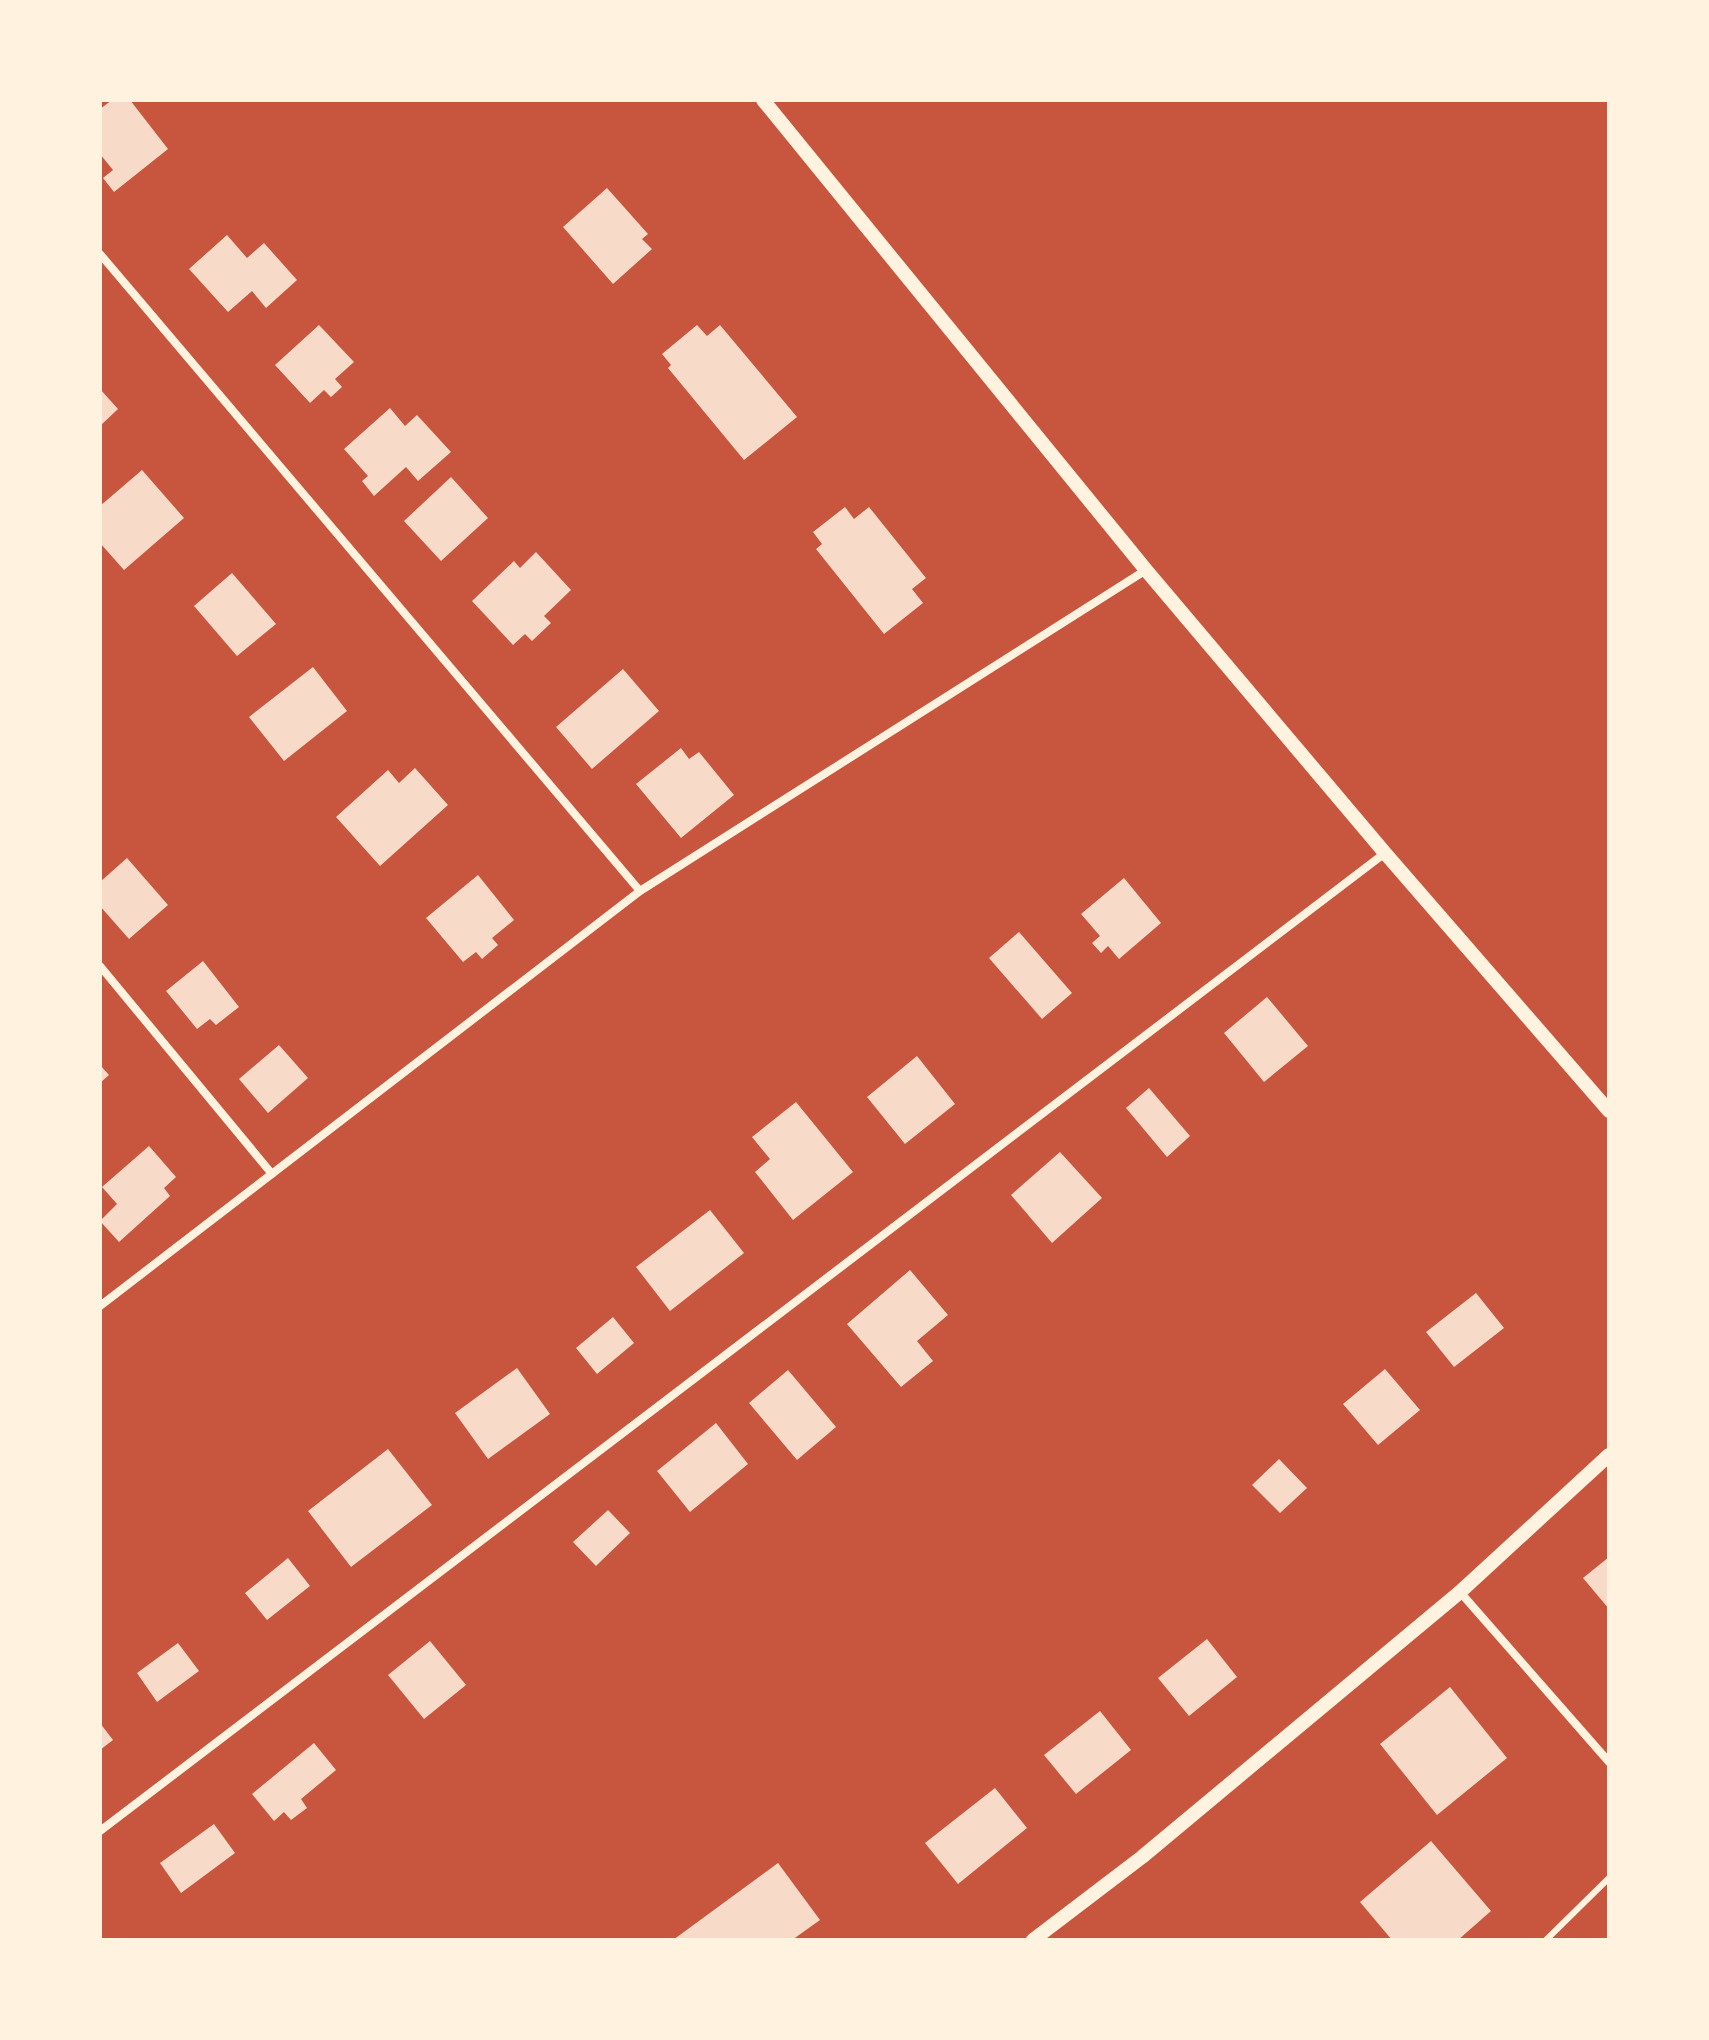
<svg xmlns="http://www.w3.org/2000/svg" width="1709" height="2040" viewBox="0 0 1709 2040" font-family="Raleway,sans-serif">
<style>
.building{fill:#f7dbc8}
.lines{fill:none;stroke-linecap:round;stroke-linejoin:round}
.service{stroke:#fff3e0;stroke-width:6}
.minor{stroke:#fff3e0;stroke-width:8}
.tertiary{stroke:#fff3e0;stroke-width:14}
</style>
<rect width="100%" height="100%" fill="#c8553d"/>
<g class="building">
<polygon points="112,100 130,100 168,149 114,192 103,178 113,170 100,154 100,109"/>
<polygon points="607,188 648,234 642,239 652,249 613,284 563,227"/>
<polygon points="227,235 247,258 264,243 297,280 266,308 252,291 228,312 189,269"/>
<polygon points="319,325 354,362 335,379 342,387 331,397 324,390 310,403 275,365"/>
<polygon points="697,325 707,336 720,325 797,417 744,460 668,368 671,365 662,354"/>
<polygon points="100,389 118,409 100,426"/>
<polygon points="390,408 405,426 417,415 451,452 418,481 406,467 374,496 362,481 368,476 344,449"/>
<polygon points="142,470 184,518 124,570 100,543 100,506"/>
<polygon points="451,477 488,518 441,561 404,521"/>
<polygon points="845,507 854,519 869,507 926,578 912,589 923,603 884,634 816,549 822,544 813,532"/>
<polygon points="536,552 571,590 544,616 551,623 532,641 525,634 513,645 472,601 514,561 520,568"/>
<polygon points="232,573 276,624 237,656 194,606"/>
<polygon points="313,667 347,711 284,761 249,717"/>
<polygon points="623,669 659,711 592,769 556,727"/>
<polygon points="681,748 689,759 699,752 734,795 681,838 636,784"/>
<polygon points="415,768 448,805 380,866 336,817 388,770 399,783"/>
<polygon points="127,858 168,905 129,939 100,906 100,882"/>
<polygon points="478,875 514,920 492,938 498,945 482,959 476,952 463,962 426,918"/>
<polygon points="1124,878 1161,923 1119,959 1108,946 1101,953 1092,943 1100,936 1081,914"/>
<polygon points="1019,932 1072,993 1042,1019 989,958"/>
<polygon points="203,961 239,1007 216,1025 210,1019 197,1029 166,991"/>
<polygon points="1267,997 1308,1046 1264,1082 1224,1033"/>
<polygon points="279,1045 308,1078 268,1113 239,1079"/>
<polygon points="917,1056 955,1104 905,1144 867,1097"/>
<polygon points="100,1065 109,1075 100,1083"/>
<polygon points="1149,1088 1190,1136 1167,1157 1126,1108"/>
<polygon points="796,1102 853,1172 793,1220 755,1172 770,1159 752,1137"/>
<polygon points="149,1146 176,1177 164,1188 170,1196 119,1242 100,1221 117,1204 102,1187"/>
<polygon points="1060,1152 1102,1198 1052,1243 1011,1195"/>
<polygon points="710,1210 744,1253 670,1311 636,1267"/>
<polygon points="910,1270 948,1315 917,1341 933,1361 901,1387 847,1324"/>
<polygon points="1476,1293 1504,1328 1454,1367 1426,1332"/>
<polygon points="613,1317 634,1343 597,1374 576,1348"/>
<polygon points="517,1368 550,1414 488,1459 455,1413"/>
<polygon points="1385,1369 1420,1410 1378,1445 1343,1404"/>
<polygon points="788,1370 836,1427 797,1460 749,1403"/>
<polygon points="716,1423 748,1464 690,1512 657,1471"/>
<polygon points="388,1449 432,1505 351,1567 308,1511"/>
<polygon points="1279,1459 1307,1488 1280,1513 1252,1485"/>
<polygon points="608,1510 630,1533 596,1566 573,1542"/>
<polygon points="1609,1557 1609,1609 1583,1578"/>
<polygon points="288,1558 310,1586 267,1620 245,1593"/>
<polygon points="1207,1639 1237,1677 1189,1716 1158,1678"/>
<polygon points="430,1641 466,1685 424,1719 388,1675"/>
<polygon points="178,1643 199,1671 157,1702 137,1673"/>
<polygon points="1450,1687 1507,1758 1437,1815 1380,1744"/>
<polygon points="1100,1711 1131,1750 1076,1794 1044,1755"/>
<polygon points="100,1723 113,1740 100,1750"/>
<polygon points="314,1743 336,1770 301,1799 307,1808 291,1820 284,1812 274,1821 252,1794"/>
<polygon points="995,1788 1027,1828 958,1884 925,1843"/>
<polygon points="214,1824 235,1853 181,1893 160,1863"/>
<polygon points="1431,1841 1491,1911 1458,1940 1392,1940 1360,1902"/>
<polygon points="778,1863 820,1920 792,1940 673,1940"/>
</g>
<g class="lines">
<polyline class="service" points="1546,1940 1609,1878"/>
<g class="minor">
<polyline points="100,254 640,891"/>
<polyline points="100,966 272,1174"/>
<polyline points="100,1306 640,891 1146,570"/>
<polyline points="1460,1592 1609,1762"/>
<polyline points="100,1831 1385,853"/>
</g>
<g class="tertiary">
<polyline points="763,100 1146,570 1385,853 1609,1111"/>
<polyline points="1033,1940 1142,1857 1460,1592 1609,1455"/>
</g>
</g>
<rect width="1709" height="2040" fill="none" stroke="#fff3e0" stroke-width="204"/>
</svg>
